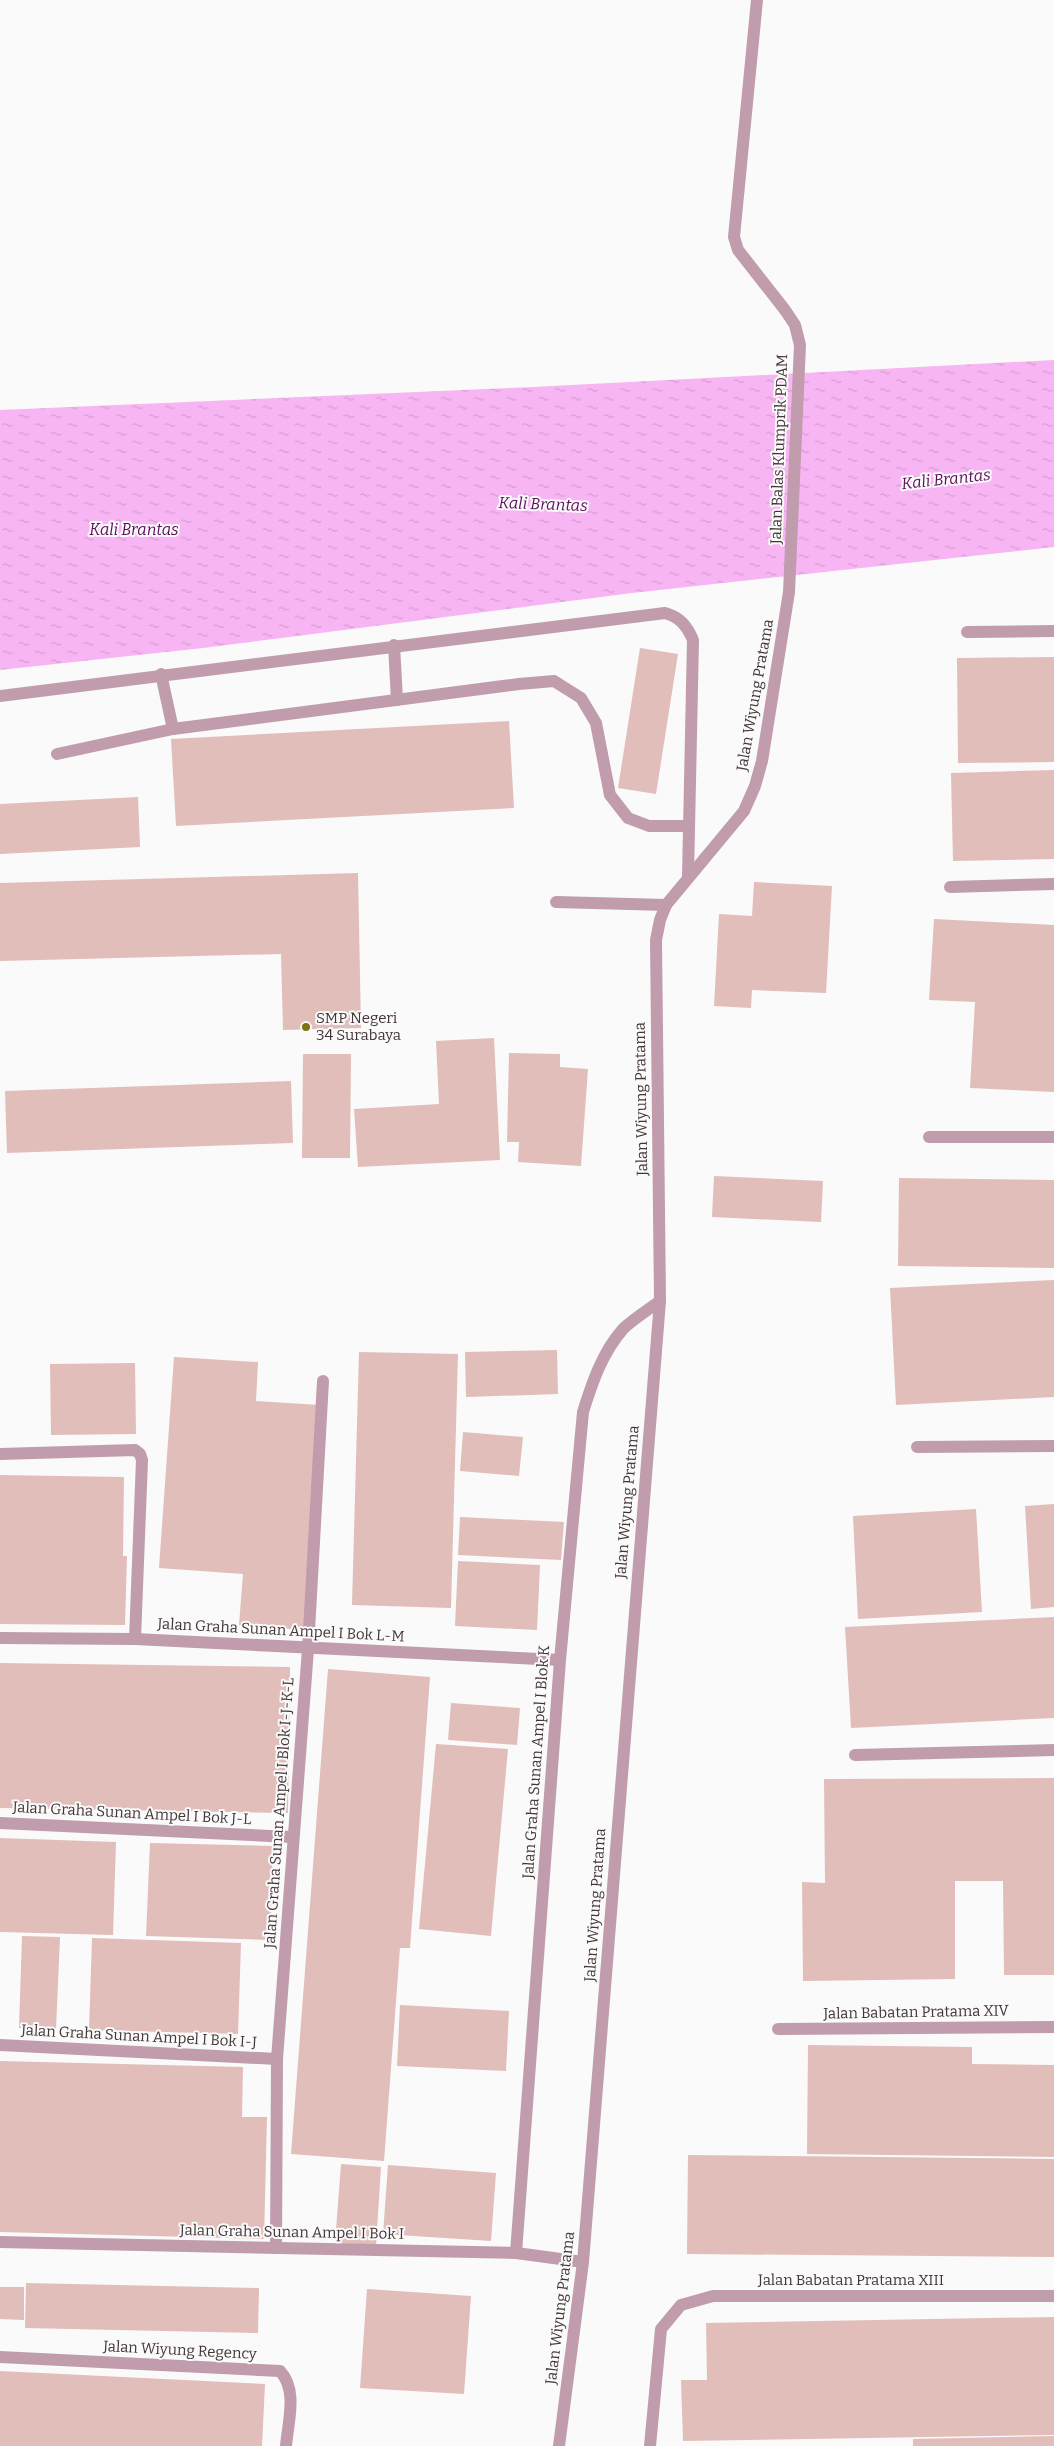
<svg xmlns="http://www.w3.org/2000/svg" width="1054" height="2446" viewBox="0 0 1054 2446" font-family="Bitter,serif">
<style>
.water{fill:url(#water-ripples)}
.building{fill:#e1beb9}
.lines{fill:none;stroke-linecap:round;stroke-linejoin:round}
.service{stroke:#c19cad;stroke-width:12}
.minor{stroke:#c19cad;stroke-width:12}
.tertiary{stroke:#c19cad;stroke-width:12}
.poi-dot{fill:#7d7315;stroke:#fafafa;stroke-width:2}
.labels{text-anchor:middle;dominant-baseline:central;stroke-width:4;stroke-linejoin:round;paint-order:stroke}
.street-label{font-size:15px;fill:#433538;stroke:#fafafa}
.poi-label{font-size:15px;fill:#433538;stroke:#fafafa;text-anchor:start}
.water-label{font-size:16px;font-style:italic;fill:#5c0e5b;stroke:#fafafa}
</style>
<defs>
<pattern id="water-ripples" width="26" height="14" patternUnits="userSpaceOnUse" patternTransform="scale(1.25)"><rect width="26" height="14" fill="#f8b5f3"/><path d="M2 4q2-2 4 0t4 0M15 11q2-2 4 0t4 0" fill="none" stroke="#d69cd1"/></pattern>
</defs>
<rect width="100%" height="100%" fill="#fafafa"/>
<polygon class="water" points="1054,360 1054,547 632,593 203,648 0,670 0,410 533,387"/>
<g class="building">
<polygon points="640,648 678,654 656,794 618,788"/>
<polygon points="1054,657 1054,762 958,763 957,658"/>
<polygon points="509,721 514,808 176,826 171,739"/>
<polygon points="1054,770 1054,859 953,861 951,773"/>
<polygon points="138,797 140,847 0,854 0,804"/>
<polygon points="358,873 361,1028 283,1030 281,954 0,961 0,883"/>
<polygon points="754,882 832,886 826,993 752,990 751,1008 714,1006 719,914 752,916"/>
<polygon points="934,919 1054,925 1054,1092 970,1088 975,1002 929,1000"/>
<polygon points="494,1038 500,1160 358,1167 354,1109 439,1104 436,1041"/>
<polygon points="509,1053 560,1054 560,1067 588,1069 581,1166 518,1162 519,1142 507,1142"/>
<polygon points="303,1054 351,1054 350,1158 302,1158"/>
<polygon points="291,1081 293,1143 7,1153 5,1091"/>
<polygon points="714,1176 823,1181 821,1222 712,1217"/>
<polygon points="899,1178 1054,1180 1054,1268 898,1266"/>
<polygon points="1054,1280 1054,1397 896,1405 890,1288"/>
<polygon points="557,1350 558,1394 466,1397 465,1352"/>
<polygon points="359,1352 458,1354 451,1608 352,1605"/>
<polygon points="174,1357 258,1362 256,1401 320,1405 304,1630 239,1625 243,1574 159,1568"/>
<polygon points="135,1363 136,1434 51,1435 50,1364"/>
<polygon points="463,1432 523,1437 519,1476 460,1471"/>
<polygon points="0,1475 124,1477 123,1556 127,1556 125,1625 0,1624"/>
<polygon points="1054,1504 1054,1607 1031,1609 1025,1506"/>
<polygon points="976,1509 982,1612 858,1619 853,1516"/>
<polygon points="460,1517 564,1522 561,1560 458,1555"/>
<polygon points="458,1561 540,1565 537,1630 455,1626"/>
<polygon points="1054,1617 1054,1718 851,1728 845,1627"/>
<polygon points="0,1663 290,1667 288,1813 0,1808"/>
<polygon points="328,1669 430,1677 410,1948 400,1948 384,2161 291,2154"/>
<polygon points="451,1703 520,1708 517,1745 448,1740"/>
<polygon points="436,1744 508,1749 491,1936 419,1929"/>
<polygon points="1054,1778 1054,1975 1004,1975 1003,1881 955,1881 955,1979 803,1981 802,1882 825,1883 824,1779"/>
<polygon points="0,1838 116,1842 113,1935 0,1932"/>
<polygon points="150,1843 273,1846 270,1940 146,1936"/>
<polygon points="22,1936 60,1937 56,2029 19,2028"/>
<polygon points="92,1938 241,1943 238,2034 89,2030"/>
<polygon points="400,2005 509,2011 506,2071 397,2066"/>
<polygon points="808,2045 972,2047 972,2064 1054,2065 1054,2157 807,2154"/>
<polygon points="0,2061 243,2067 242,2117 267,2117 264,2239 0,2232"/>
<polygon points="688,2155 1054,2159 1054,2257 687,2254"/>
<polygon points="341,2164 381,2167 376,2246 335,2243"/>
<polygon points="388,2165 496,2173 491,2241 383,2234"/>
<polygon points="26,2283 259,2288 258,2333 25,2328"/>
<polygon points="0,2287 24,2287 24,2320 0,2319"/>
<polygon points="367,2289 471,2296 464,2394 360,2388"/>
<polygon points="1054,2317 1054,2435 683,2441 681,2380 707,2380 706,2323"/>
<polygon points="0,2371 265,2384 262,2446 0,2446"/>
<polygon points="1054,2436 1054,2446 913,2446 913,2439"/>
</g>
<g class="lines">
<g class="service">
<polyline points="394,645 397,700"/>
<polyline points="161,674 173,729"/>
<polyline points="57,754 173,729 519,684 554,681 581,698 596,723 610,795 628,818 649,826 689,826"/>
<polyline points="556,902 666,905"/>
</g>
<g class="minor">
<polyline points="967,632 1054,631"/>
<path d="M0 696 665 613C680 617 687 626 693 640L688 876"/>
<polyline points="950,887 1054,884"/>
<polyline points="929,1137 1054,1137"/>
<polyline points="917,1447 1054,1446"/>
<polyline points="0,1454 135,1450 140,1454 142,1460 135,1639"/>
<polyline points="0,1638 135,1639 560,1660"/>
<polyline points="855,1755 1054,1750"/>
<polyline points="0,1823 292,1837"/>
<polyline points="778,2029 1054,2027"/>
<polyline points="0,2045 277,2059"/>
<polyline points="0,2242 516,2253 583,2262"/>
<polyline points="276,2248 277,2059 308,1649 323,1381"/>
<path d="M516 2253 560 1660 583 1412C592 1383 602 1353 623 1329 633 1319 648 1310 660 1301"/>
<path d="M0 2357 280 2371C298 2390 288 2422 286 2446"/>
<polyline points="650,2446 661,2329 681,2305 713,2296 1054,2296"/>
</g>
<polyline class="tertiary" points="559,2446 583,2262 660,1301 656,940 660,920 666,905 744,811 755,786 762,761 789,592 800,345 795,325 785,310 738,250 734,237 757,0"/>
</g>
<circle class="poi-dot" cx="306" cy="1027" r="5"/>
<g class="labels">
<g class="street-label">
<text transform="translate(779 449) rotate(-88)">Jalan Balas Klumprik PDAM</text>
<text transform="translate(755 695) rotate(-80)">Jalan Wiyung Pratama</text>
<text transform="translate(641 1099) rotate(-91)">Jalan Wiyung Pratama</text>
<text transform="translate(627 1502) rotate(-85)">Jalan Wiyung Pratama</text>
<text transform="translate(281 1630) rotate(3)">Jalan Graha Sunan Ampel I Bok L-M</text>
<text transform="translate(536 1762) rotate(-86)">Jalan Graha Sunan Ampel I Blok K</text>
<text transform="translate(132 1813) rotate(3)">Jalan Graha Sunan Ampel I Bok J-L</text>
<text transform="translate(279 1813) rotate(-86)">Jalan Graha Sunan Ampel I Blok I-J-K-L</text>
<text transform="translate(595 1905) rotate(-86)">Jalan Wiyung Pratama</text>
<text transform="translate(916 2012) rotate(-1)">Jalan Babatan Pratama XIV</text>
<text transform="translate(139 2036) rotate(3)">Jalan Graha Sunan Ampel I Bok I-J</text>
<text transform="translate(292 2232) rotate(1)">Jalan Graha Sunan Ampel I Bok I</text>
<text x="851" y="2280">Jalan Babatan Pratama XIII</text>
<text transform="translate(560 2308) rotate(-83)">Jalan Wiyung Pratama</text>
<text transform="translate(180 2350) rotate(3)">Jalan Wiyung Regency</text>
</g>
<g class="poi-label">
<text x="316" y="1018">SMP Negeri<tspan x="316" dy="17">34 Surabaya</tspan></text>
</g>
<g class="water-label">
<text transform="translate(946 479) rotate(-6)">Kali Brantas</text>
<text transform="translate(543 504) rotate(2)">Kali Brantas</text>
<text x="134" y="529">Kali Brantas</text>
</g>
</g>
</svg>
